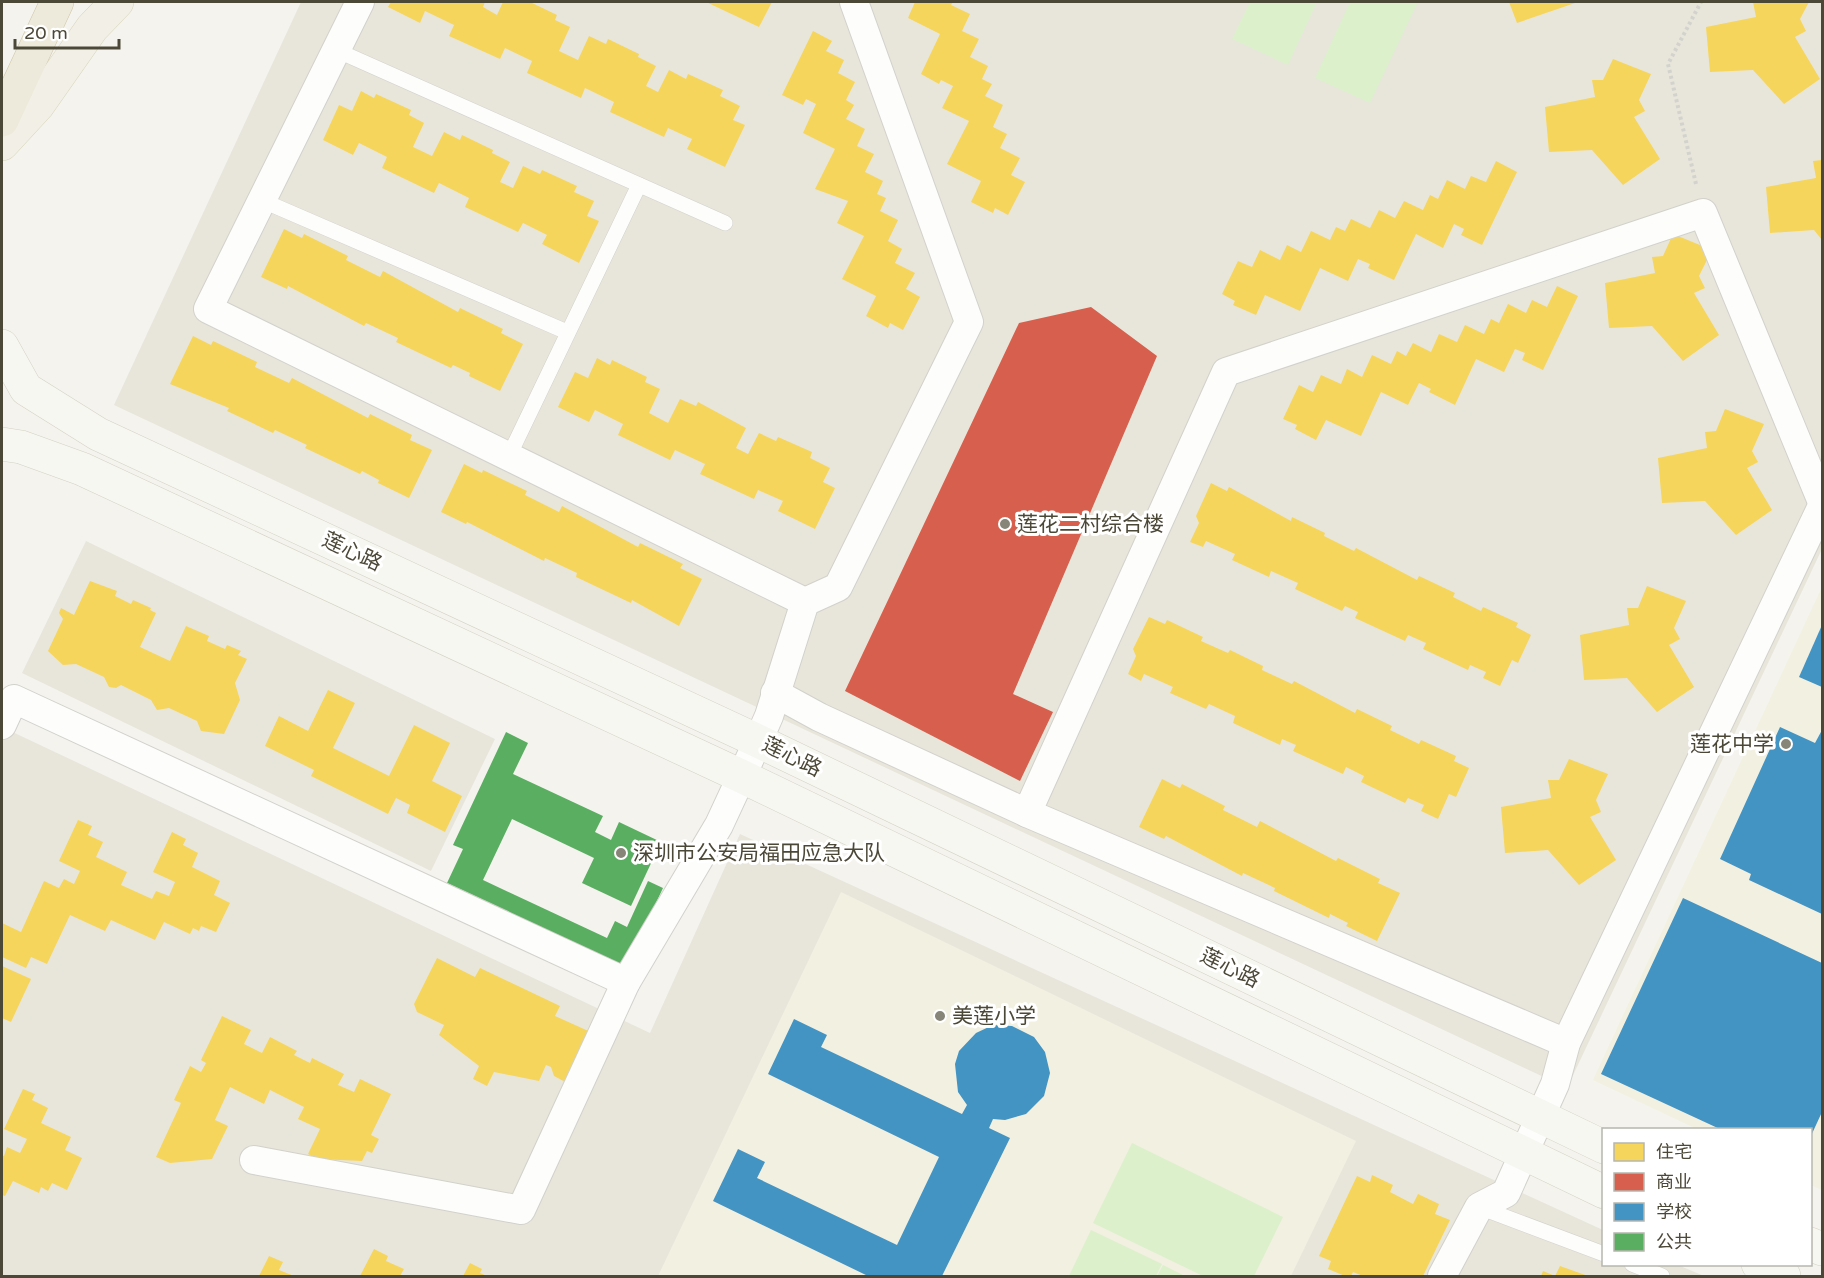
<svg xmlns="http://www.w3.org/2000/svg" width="1824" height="1278" viewBox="0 0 1824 1278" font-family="'Varela Round','Noto Sans SC',sans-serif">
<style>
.residential{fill:#e8e6db}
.education{fill:#f2f0e0}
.green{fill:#dcf0cc}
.homes{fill:#f6d55c}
.shops{fill:#d6604d}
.schools{fill:#4393c3}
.public{fill:#5aae61}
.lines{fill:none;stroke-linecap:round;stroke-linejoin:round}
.lane-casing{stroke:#d2d1cb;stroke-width:16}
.street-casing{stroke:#d2d1cb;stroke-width:30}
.secondary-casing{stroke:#d4d2c4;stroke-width:34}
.primary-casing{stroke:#d7d4ba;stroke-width:34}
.highway-casing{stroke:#cec6a7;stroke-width:34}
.path{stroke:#d3d2cc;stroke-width:4;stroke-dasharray:3 3;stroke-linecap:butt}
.lane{stroke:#fdfdfc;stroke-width:15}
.street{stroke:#fdfdfc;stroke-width:28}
.secondary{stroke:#f7f7f1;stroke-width:33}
.primary{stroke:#f2f0e6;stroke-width:33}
.highway{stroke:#edeadb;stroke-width:33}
.poi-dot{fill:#878478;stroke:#fff;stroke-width:2}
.labels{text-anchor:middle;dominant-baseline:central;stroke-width:6;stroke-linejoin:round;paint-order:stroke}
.poi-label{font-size:21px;fill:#4c4838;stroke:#fff;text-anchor:start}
.street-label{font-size:21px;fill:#4c4838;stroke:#fff}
</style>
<rect width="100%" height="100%" fill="#f4f3ee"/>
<g class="residential">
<polygon points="301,2 1822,2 1822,549 1567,1088 114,405"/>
<polygon points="86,541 495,739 431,871 22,673"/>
<polygon points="2,727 650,1033 740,834 1603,1230 1604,1264 1678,1265 1704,1276 2,1276"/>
</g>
<g class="education">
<polygon points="1822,587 1822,1190 1811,1185 1810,1130 1697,1129 1593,1080"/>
<polygon points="841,892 1356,1141 1291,1276 658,1276"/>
</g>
<g class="green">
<polygon points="1250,2 1317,2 1288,65 1232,39"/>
<polygon points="1350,2 1418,2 1370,103 1315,78"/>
<polygon points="1132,1143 1283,1217 1254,1276 1203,1276 1093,1223"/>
<polygon points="1091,1230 1162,1264 1156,1276 1069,1276"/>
<polygon points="1163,1265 1185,1276 1157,1276"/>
</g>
<g class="homes">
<polygon points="391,2 485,2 483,7 497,15 503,2 530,2 557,15 555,20 570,27 559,51 578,60 589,36 606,44 608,39 639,54 638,57 656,66 646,86 658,92 669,70 686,79 688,74 723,90 720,96 740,106 733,120 745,125 725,167 687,149 692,139 668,128 664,137 610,112 614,102 585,88 581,98 527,73 532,61 505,48 500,59 449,36 454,25 425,11 420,23 388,7"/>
<polygon points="706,2 772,2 759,27"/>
<polygon points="915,2 953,2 951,5 970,14 962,31 979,39 970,57 988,66 982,79 992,84 985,96 1003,105 993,127 1007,134 1000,148 1020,158 1011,175 1025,182 1008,215 995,208 993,213 971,202 981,181 947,164 969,121 942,108 953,86 941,80 939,84 921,74 940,34 908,18"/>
<polygon points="1509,2 1578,2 1517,23"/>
<polygon points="1753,2 1809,2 1800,19 1806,31 1795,37 1820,79 1784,104 1753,70 1710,72 1706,27 1756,17"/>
<polygon points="813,31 832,41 826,51 844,60 838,73 855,82 846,100 854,105 846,119 865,129 857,146 874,154 865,172 883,181 877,194 886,198 880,211 898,220 888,241 902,249 895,263 915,273 906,289 920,297 903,330 890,323 888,328 866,316 876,296 842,279 864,236 837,223 848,201 815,189 835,149 803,133 816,104 806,99 803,105 782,95"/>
<polygon points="1613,59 1651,74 1639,100 1645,111 1634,117 1660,159 1623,185 1592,150 1549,152 1545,107 1595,97 1592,80 1603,80"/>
<polygon points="361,91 374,98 376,94 411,110 409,115 424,123 413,147 432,156 444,132 460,140 462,135 493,150 492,153 510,162 500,182 513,188 523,166 540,174 542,170 577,186 574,192 594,201 587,216 599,221 579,263 542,244 547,235 523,223 518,232 465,207 469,198 439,183 434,193 382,168 387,157 359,143 353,155 323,140 339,105 352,111"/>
<polygon points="1822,160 1822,240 1814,230 1770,233 1766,187 1816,178 1813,161"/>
<polygon points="1496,161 1517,172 1482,245 1461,235 1464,229 1454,224 1443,248 1416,234 1394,280 1368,268 1370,264 1358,259 1348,281 1320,268 1300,311 1265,295 1256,315 1233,305 1235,301 1222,294 1238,261 1252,267 1260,250 1280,260 1287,245 1301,252 1311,231 1330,240 1336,227 1345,231 1351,219 1370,228 1379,210 1395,218 1404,201 1423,210 1430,195 1438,199 1447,180 1465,189 1471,176 1486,182"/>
<polygon points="284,229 302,238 304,234 348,256 346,260 380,277 383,271 458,312 460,308 503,329 501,333 523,344 500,391 469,376 470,373 453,365 451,368 396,342 398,338 366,323 364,326 288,286 287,289 261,277"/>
<polygon points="1673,234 1712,250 1699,276 1705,288 1694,293 1719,335 1683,361 1652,326 1609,328 1605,283 1655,273 1652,257 1663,256"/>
<polygon points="1557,286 1578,296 1543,370 1522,360 1525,353 1515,349 1504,372 1476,359 1455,405 1429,392 1431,389 1419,383 1408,405 1381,392 1361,436 1326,420 1316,440 1295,429 1297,425 1283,419 1299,385 1313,392 1321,375 1341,384 1347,369 1362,377 1372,355 1391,364 1397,351 1406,356 1413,343 1431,352 1439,334 1457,342 1465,325 1484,334 1491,319 1499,323 1508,304 1526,313 1532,300 1547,307"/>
<polygon points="193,336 211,345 213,341 257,362 255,367 289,383 292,378 368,418 370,414 412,435 410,440 432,450 409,498 378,483 379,480 362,471 360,474 305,448 307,445 275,430 273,433 227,411 229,408 170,384"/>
<polygon points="597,358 610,365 612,360 647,377 645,382 660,389 649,413 668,423 680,399 696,406 698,402 746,428 736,448 748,454 759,433 776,441 778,437 812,452 810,458 830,468 823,482 835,488 815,529 778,511 783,501 758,490 754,499 700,474 705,464 675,450 670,460 618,435 623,424 595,410 589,422 558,407 575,372 588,378"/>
<polygon points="1725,409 1764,424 1752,451 1758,462 1747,468 1772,510 1736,535 1705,501 1662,503 1658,458 1707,448 1705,432 1716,431"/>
<polygon points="464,464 482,473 483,470 527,491 525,495 559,512 562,506 638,547 640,543 683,564 680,568 702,579 679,626 632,600 631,603 576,577 577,573 545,558 544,561 467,522 466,524 441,512"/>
<polygon points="1211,483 1227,491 1229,487 1291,521 1292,517 1325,533 1324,536 1354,551 1356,548 1417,580 1419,576 1455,593 1453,597 1481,611 1483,607 1518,623 1516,627 1531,635 1518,663 1512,660 1500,686 1483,678 1486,672 1470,665 1468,670 1423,649 1426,643 1408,635 1405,641 1355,618 1358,612 1345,606 1342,611 1295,589 1298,583 1271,571 1269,577 1232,560 1235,554 1206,541 1203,547 1190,542 1199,523 1196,516"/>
<polygon points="90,581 117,591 115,596 131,604 133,600 151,608 150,610 156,613 140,647 170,661 186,626 209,636 207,641 225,649 227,645 241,651 238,655 247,659 235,683 240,700 224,734 201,731 197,721 169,708 157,710 151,700 121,685 116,688 109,687 104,677 76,664 63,665 48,651 63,619 59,613 61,608 74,615"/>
<polygon points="1647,586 1686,601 1674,628 1680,639 1669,645 1694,687 1657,712 1627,678 1584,680 1580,635 1629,625 1627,608 1638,608"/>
<polygon points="1149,617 1165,624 1167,620 1203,637 1201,641 1228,653 1230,650 1263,666 1262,670 1292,684 1294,681 1355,713 1357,709 1392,726 1390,730 1419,744 1421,740 1456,756 1454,761 1469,768 1456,797 1449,794 1438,819 1421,811 1424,805 1408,798 1405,803 1361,782 1364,776 1346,767 1343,774 1293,751 1296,745 1282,739 1280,745 1233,723 1235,716 1209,704 1206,709 1170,693 1173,687 1144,674 1141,681 1128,674 1136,656 1133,649"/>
<polygon points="328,690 355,703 333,748 389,776 414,725 450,743 432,781 462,796 445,832 407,813 410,805 396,798 388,814 311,776 314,770 265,746 279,716 308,731"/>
<polygon points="1569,759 1608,774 1596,800 1601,812 1590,817 1616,860 1579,885 1548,850 1505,853 1501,807 1551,798 1548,780 1559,780"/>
<polygon points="1162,779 1180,788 1182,784 1225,806 1223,810 1257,827 1260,821 1336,861 1338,858 1380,879 1378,883 1400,893 1377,941 1346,926 1348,923 1330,914 1329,918 1274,891 1275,888 1243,873 1242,876 1166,836 1164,839 1139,827"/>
<polygon points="78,820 92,826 88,835 103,842 96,857 127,872 121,885 152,899 156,891 169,896 175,882 153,872 172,832 186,839 183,845 198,853 192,867 220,881 214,895 230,903 216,932 201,926 199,931 193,928 190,934 164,922 155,940 111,920 105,931 70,915 47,964 31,957 26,968 2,957 2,923 21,932 44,881 59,888 64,879 74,884 80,871 59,861"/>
<polygon points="437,958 475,977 480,968 560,1006 555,1016 595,1034 571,1085 554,1076 551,1067 546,1065 539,1081 494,1072 487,1086 473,1079 479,1066 439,1035 444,1025 417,1012 414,1004"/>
<polygon points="2,966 31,979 11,1022 2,1018"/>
<polygon points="222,1016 251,1030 244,1044 262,1053 270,1037 297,1051 294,1055 310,1063 312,1058 344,1074 338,1085 354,1092 360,1079 391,1094 371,1135 379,1139 372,1153 367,1151 362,1161 317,1159 308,1154 320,1129 298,1119 304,1107 270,1090 264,1104 230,1087 215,1120 228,1126 212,1159 170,1163 156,1157 181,1103 174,1100 190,1066 201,1072 206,1063 201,1060"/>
<polygon points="23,1089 35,1094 32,1100 48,1108 41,1123 71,1137 65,1150 82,1158 67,1190 52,1183 48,1191 41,1187 39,1193 13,1181 5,1196 2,1195 2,1155 4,1156 7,1147 20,1153 27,1139 4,1129"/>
<polygon points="1372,1175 1393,1185 1390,1192 1413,1204 1418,1194 1439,1204 1435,1214 1450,1220 1423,1276 1363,1276 1353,1272 1351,1276 1345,1276 1328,1269 1331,1261 1319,1256 1357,1176 1370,1182"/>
<polygon points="374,1249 388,1256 386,1261 404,1269 400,1276 360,1276"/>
<polygon points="269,1256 283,1262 279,1270 294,1276 259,1276"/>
<polygon points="470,1263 482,1269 480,1273 487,1276 463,1276"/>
<polygon points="1560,1266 1588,1276 1541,1276 1543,1271 1555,1276"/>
</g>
<polygon class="shops" points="1091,307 1157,356 1013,694 1053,712 1020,781 845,691 1019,323"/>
<g class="schools">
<polygon points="1822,625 1822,687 1799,677"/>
<polygon points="1780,727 1815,743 1822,730 1822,914 1749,880 1751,874 1720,859"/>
<polygon points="1683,898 1822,963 1822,1112 1810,1138 1810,1130 1722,1130 1601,1074"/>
<polygon points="794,1019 827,1035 821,1047 962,1114 967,1105 958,1092 955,1064 959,1051 976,1033 993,1025 1012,1026 1034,1037 1045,1052 1050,1073 1044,1096 1026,1114 1005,1120 993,1119 989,1128 1010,1138 942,1276 868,1276 713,1201 738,1149 765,1162 757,1178 897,1245 939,1157 768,1074"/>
</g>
<polygon class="public" points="506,732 528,743 513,774 603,816 595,832 611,840 619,822 661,842 631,906 582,883 594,858 512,819 483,880 607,938 615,921 627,927 648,881 663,888 626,967 447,883 463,849 453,845"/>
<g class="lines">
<g class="lane-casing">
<g id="lane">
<polyline points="336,50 725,223"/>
<polyline points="261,200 567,332"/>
<polyline points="509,456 639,185"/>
<polyline points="1479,1207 1604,1254"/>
<polyline points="1632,1264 1662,1276"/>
</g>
</g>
<g class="street-casing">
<g id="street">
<polyline points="360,2 208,309 805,602"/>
<polyline points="775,693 819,717 1027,813 1566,1043"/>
<polyline points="2,725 14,699 626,982"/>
<polyline points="1027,813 1226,372 1703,213 1822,502"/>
<polyline points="254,1160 521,1210 626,982 719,825 758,741 769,716 805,602 838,587 969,322 854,2"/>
<polyline points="1442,1276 1479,1207 1506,1193 1555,1084 1566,1043 1822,506"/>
</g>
</g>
<g class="secondary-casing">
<g id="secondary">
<polyline points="2,346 26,389 98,434 758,741 1604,1147"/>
<polyline points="2,444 21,447 82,469 741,776 1604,1192"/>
<polyline points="1810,1244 1822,1249"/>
<polyline points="1758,1264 1784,1276"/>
</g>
</g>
<g class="primary-casing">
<polyline id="primary" points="2,144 38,105 92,28 117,2"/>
</g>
<g class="highway-casing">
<polyline id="highway" points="2,120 57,2"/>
</g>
<polyline class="path" points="1696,184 1668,64 1701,2"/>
<use href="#lane" class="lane"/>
<use href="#street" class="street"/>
<use href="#secondary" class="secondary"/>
<use href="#primary" class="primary"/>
<use href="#highway" class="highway"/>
</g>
<g class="poi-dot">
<circle cx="1005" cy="524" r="6"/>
<circle cx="1786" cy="744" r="6"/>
<circle cx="621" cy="853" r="6"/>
<circle cx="940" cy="1016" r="6"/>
</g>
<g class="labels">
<g class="poi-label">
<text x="1017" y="524">莲花二村综合楼</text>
<text x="1774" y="744" text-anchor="end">莲花中学</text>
<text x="633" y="853">深圳市公安局福田应急大队</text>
<text x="952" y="1016">美莲小学</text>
</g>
<g class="street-label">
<text transform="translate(352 552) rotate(25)">莲心路</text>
<text transform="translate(792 757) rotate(26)">莲心路</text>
<text transform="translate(1230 968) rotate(26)">莲心路</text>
</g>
</g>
<rect width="1824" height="1278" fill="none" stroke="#4c4838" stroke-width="6"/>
<rect x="1602" y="1128" width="210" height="138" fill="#ffffff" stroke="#b7b6af" stroke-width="1.5"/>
<rect x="1614" y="1143" width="30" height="18" fill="#f6d55c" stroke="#b7b6af" stroke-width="1.5"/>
<text x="1656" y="1158" font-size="18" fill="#4c4838">住宅</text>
<rect x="1614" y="1173" width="30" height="18" fill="#d6604d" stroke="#b7b6af" stroke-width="1.5"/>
<text x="1656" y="1188" font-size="18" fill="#4c4838">商业</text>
<rect x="1614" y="1203" width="30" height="18" fill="#4393c3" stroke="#b7b6af" stroke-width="1.5"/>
<text x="1656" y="1218" font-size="18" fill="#4c4838">学校</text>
<rect x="1614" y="1233" width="30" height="18" fill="#5aae61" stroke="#b7b6af" stroke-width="1.5"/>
<text x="1656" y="1248" font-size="18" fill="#4c4838">公共</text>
<path d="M15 39v9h104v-9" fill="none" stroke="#4c4838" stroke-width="3"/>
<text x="24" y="39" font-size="18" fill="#4c4838" stroke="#ffffff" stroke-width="4.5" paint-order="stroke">20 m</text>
</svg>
